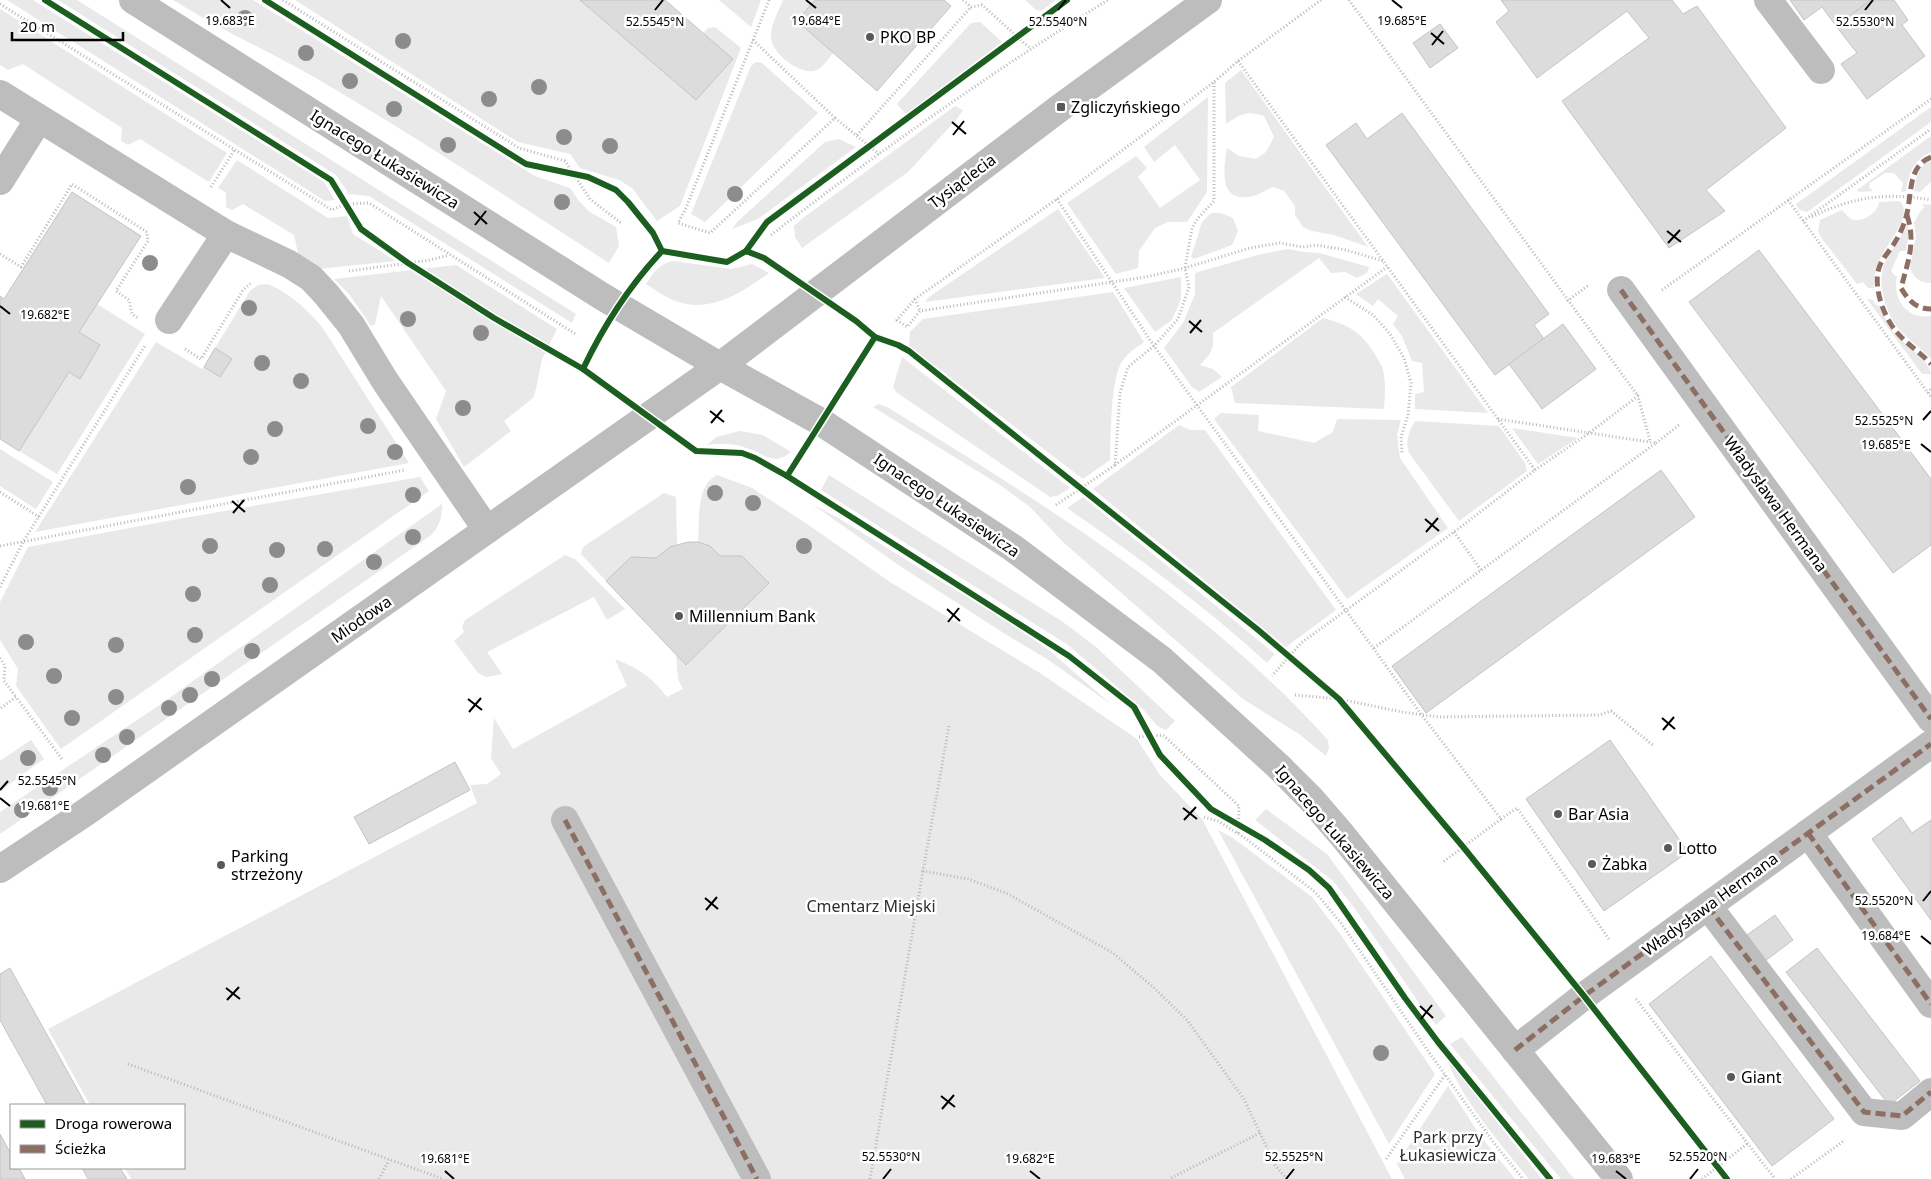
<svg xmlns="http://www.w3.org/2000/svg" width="1931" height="1179" viewBox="0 0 1931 1179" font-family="'Noto Sans',sans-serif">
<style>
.green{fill:#e9e9e9}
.building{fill:#dcdcdc;stroke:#c4c4c4}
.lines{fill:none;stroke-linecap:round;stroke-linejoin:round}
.path{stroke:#b8b8b8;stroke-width:3;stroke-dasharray:1 2.5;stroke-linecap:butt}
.minor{stroke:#bdbdbd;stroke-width:28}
.quiet{stroke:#8d6e63;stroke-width:5;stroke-dasharray:10 5;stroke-linecap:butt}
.cycleway-casing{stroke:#fff;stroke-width:9}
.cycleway{stroke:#1b5e20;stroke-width:6}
.tree{fill:#8c8c8c}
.ticks{fill:none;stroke:#000;stroke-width:2}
.poi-dot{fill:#595959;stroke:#fff;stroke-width:2}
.labels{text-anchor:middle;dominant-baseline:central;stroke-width:5;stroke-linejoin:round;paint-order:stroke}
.poi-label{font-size:16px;fill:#000;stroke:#fff;text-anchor:start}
.street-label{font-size:16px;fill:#000;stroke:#fff}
.park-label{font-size:16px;fill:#2e2e2e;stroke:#fff}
.ticks-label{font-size:12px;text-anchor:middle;fill:#000;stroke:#fff;stroke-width:5;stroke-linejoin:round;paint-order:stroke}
</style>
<rect width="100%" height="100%" fill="#fff"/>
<g class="green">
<polygon points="7,0 33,0 324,182 335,200 325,201"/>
<polygon points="58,0 77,0 576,314 572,323 369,196 349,194 336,175"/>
<path d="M173 0H253L535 176 570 188 579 201 590 212 616 227 619 246 609 263C519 205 429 145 336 90 283 58 226 33 173 0Z"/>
<polygon points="295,0 580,0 696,100 732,59 703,34 708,28 715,27 741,48 680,206 657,221 632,188 619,180 580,168 570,154 518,142"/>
<polygon points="719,0 761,0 751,27"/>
<path d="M783 0H815L833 53C829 58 823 67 817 70 801 77 771 53 771 37 771 24 778 12 783 0Z"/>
<polygon points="1025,0 1056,0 1041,11 1036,10"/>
<polygon points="0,9 227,153 209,182 140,139 128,145 121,141 122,128 23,64 8,70 0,65"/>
<polygon points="980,22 1002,42 906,114 897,104 971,23"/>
<polygon points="756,62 762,63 818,113 705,222 691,214 751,66"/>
<path d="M1241 70 1368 247 1334 235 1312 231 1303 227 1295 215V206L1284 191 1273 187C1266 190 1255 197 1247 197 1218 200 1224 166 1227 148L1239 156 1256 159 1266 152 1274 137 1264 116C1246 110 1241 114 1226 124L1225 83Z"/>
<polygon points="1208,97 1207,192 1187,222 1168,222 1155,228 1139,251 1138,268 1116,274 1067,203 1136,156 1147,168 1138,177 1160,208 1200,180 1175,145 1154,162 1144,147"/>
<polygon points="955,106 963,110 957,119 908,172 802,248 795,237 794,226 803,218"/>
<polygon points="1931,107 1931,122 1807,212 1800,210 1796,204"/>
<path d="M1931 136V152C1914 160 1908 174 1906 191L1901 192 1903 183 1894 173H1885L1870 183 1869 187 1873 191 1858 192 1857 190Z"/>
<polygon points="839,139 856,147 758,219 732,229 738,221 825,142"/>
<polygon points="237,160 328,218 347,216 353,234 396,261 318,269 298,253 294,235 243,204 232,210 226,207 226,193 218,188"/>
<path d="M1931 160V182L1920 192 1914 191C1916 178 1918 166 1931 160Z"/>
<path d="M1899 201C1915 212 1887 245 1881 257 1876 267 1873 277 1874 288H1868L1863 282 1857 284 1820 236 1818 230 1820 220 1842 210C1845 213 1848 217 1851 219 1861 224 1879 212 1879 202Z"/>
<path d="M1923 204 1931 205V283C1920 283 1914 278 1910 268L1916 236 1914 222C1918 218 1918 212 1924 208Z"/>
<polygon points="1058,209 1105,278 925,302 929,297"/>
<polygon points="1211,213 1221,213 1233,218 1238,231 1232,245 1194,259 1191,257 1202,222"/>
<path d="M1907 225 1909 232 1906 251H1900L1891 271 1895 276H1897C1892 298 1906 320 1931 316V359C1920 347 1904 337 1895 324 1885 307 1877 284 1884 265 1890 250 1901 239 1907 225Z"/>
<path d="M1288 249 1304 252 1319 253 1369 267 1367 273 1357 278 1345 272 1331 273 1319 258 1213 333C1214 349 1212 353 1200 365L1213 369 1222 377 1199 392 1192 387 1164 348 1183 323 1195 294V273L1261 254Z"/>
<path d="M673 261 732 269 752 264 769 273C740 294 708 315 673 300 663 296 654 289 646 284 654 272 659 264 673 261Z"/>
<polygon points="456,265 557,329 542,359 536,389 533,398 504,421 511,431 464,467 436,419 446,391 381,296 375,324 371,326 349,294 334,279"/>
<polygon points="1387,274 1488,413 1415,409 1415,394 1424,392 1422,363 1412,361 1402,336 1393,324 1398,316 1378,299 1373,306 1356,294"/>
<polygon points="1181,277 1181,299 1172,320 1155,332 1124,288"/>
<path d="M267 284C286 290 309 311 322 327L409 463 35 532 156 342 202 369 204 367 220 377 231 359 215 348 250 291 258 285Z"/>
<path d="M1113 292 1144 342C1137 347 1128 353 1123 360 1110 378 1111 436 1110 460L1083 479 909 346 910 332 923 319Z"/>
<path d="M1867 299 1873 300 1876 305 1880 306C1884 315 1887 324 1892 331 1901 342 1931 361 1931 374H1922Z"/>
<polygon points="97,304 145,334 57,474 19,451 69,372 80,378 100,346 79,332"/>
<path d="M1323 318C1349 325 1362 332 1376 356 1378 360 1382 365 1383 370 1386 383 1385 396 1384 409L1235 403 1231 387Z"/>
<polygon points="902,357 1070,488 1057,496 1050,497 896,392 893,387"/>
<path d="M879 404 887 407C1044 504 1203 602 1328 740L1329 748 1326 756 1299 734 1243 699 1064 543 1030 507 1000 485 873 407Z"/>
<polygon points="1221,413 1259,415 1258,431 1314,443 1333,432 1337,419 1401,420 1397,435 1400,458 1448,528 1347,599 1214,419"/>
<path d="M1415 421 1499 426 1525 463 1527 471 1459 521 1409 453C1405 441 1409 431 1415 421Z"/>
<polygon points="1179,425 1190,430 1205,430 1336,610 1286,647 1093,489"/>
<polygon points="1512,428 1578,438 1538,464"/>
<path d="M740 431 763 435 791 452C773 466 767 455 749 449 735 443 721 443 707 445L716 437Z"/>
<polygon points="0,449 53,482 36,509 0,486"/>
<path d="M717 475 752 488 810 526 890 582 1040 673 1137 739 1160 775 1202 819 1392 1179H131L125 1168H184V1105H90L48 1029 477 803 470 785 487 784 501 774 491 758 494 718 513 749 627 686 615 659C638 668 652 677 667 697L683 689 678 679 676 655 686 665 769 583 742 556H720L710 546 698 542C700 520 695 486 717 475Z"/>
<polygon points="829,475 1063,622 1096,647 1175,721 1166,730 1157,726 1143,709 1068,645 821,490"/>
<polygon points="420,477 429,491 61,749 16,686 18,669 0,640 0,602 28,547 167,521"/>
<polygon points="664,493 676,497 677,544 656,558 631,557 606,581 581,554 583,547"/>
<path d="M1083 497 1275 654 1267 663C1204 605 1136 556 1067 508Z"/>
<path d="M442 504C442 517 440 526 430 536L0 834V812L158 706Z"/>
<polygon points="812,504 840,519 1009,623 1050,651 1112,705 1047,659 1005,634 900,566"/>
<polygon points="565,555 575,559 625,609 607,620 594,597 487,652 502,674 486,677 478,673 454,641 464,632 462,627 465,620"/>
<polygon points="31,740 44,759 0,791 0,761"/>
<polygon points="1266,809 1327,854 1446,1016 1436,1025 1421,1006 1353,906 1333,881 1255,820"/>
<polygon points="1218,830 1233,838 1312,897 1341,935 1435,1074 1389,1144"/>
<polygon points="1462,1037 1574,1179 1561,1179 1450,1044"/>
<path d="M1447 1059 1542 1179H1529C1502 1146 1461 1099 1447 1059Z"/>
<polygon points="1448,1086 1481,1137 1515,1179 1405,1179 1397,1164"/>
</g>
<g class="building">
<polygon points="580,0 665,0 733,59 696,100"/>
<polygon points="815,0 944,0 951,6 877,91 797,21"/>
<polygon points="1501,0 1672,0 1683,14 1697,6 1786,128 1706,190 1725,211 1669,248 1562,101 1649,38 1627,11 1537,78 1496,22 1509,11"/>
<polygon points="1790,0 1871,0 1836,26 1822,7 1804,20"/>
<polygon points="1871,0 1894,0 1908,20 1902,25 1925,56 1867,99 1841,64 1857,53 1836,26"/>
<polygon points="1440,24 1458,48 1430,68 1413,43"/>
<polygon points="1402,113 1549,314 1534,325 1544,339 1495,375 1326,145 1356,123 1367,139"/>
<polygon points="72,192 141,236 79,332 100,345 80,379 69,372 19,451 0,439 0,296 4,299"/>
<polygon points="1759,250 1931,479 1931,545 1893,573 1689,302"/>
<polygon points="1563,324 1596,369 1542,409 1509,364"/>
<polygon points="215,348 232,359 220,377 204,367"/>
<polygon points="1661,470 1695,517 1426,713 1392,666"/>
<polygon points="688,542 698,542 710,546 720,556 742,556 769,583 686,665 606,581 631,557 656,558 670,547"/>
<polygon points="1610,740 1688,852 1604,911 1526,799"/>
<polygon points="455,762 470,790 369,844 354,817"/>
<polygon points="1901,817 1912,833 1931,820 1931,920 1872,839"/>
<polygon points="1775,915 1793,940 1765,961 1747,935"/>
<polygon points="1817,948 1920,1081 1889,1105 1786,972"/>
<polygon points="1711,956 1834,1119 1772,1166 1649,1004"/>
<polygon points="10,968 86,1105 47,1105 0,1020 0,974"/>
<polygon points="0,1134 11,1154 11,1168 19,1168 25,1179 0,1179"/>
<polygon points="82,1168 120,1168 127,1179 88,1179"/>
</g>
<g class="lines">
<g class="path">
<polyline points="283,0 519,148 565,161 590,199 621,223"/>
<polyline points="769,0 686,208 678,223 710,233 835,118 879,154"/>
<polyline points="963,0 971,7 982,5 1031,49"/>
<polyline points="1321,0 1238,61 1214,82 1057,199 915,299 897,320 907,327 920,311 1146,277 1185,268 1250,248 1280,243 1303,247 1316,245 1346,250 1383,261"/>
<polyline points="1349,0 1638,396"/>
<polyline points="0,4 332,210 346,204 369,203 577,335"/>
<polyline points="753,40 835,118"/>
<polyline points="1238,61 1535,470 1458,529 1301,643 1272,676"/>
<polyline points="857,135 971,7"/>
<polyline points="211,187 235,149"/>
<polyline points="1057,199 1154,346 1421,714 1501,819 1443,862"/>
<polyline points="1788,200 1931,397"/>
<path d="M1812 217C1851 197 1888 192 1931 200"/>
<polyline points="1803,221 1931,129"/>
<path d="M771 235C879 151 992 72 1108 0"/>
<polyline points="0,254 21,267 72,184 147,232 148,241 116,291 129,300 132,314 138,318"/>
<polyline points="349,271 430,260 449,255"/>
<polyline points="1662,290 1931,99"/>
<polyline points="1345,297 1373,315 1390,334 1404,358 1411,383 1408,415 1401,437 1402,453"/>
<polyline points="915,299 920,311"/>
<polyline points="1567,301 1589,285"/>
<polyline points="185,349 201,359 243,290 251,283"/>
<polyline points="1928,393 1931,388"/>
<polyline points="1656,443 1679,425"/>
<polyline points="1115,465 1387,267"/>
<polyline points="1535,470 1589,433 1638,396 1650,441"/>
<polyline points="0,492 39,517"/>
<polyline points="1056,505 1115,465 1120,393 1128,367 1154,346 1178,319 1189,287 1185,268 1192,228 1198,218 1214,201 1214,82"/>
<polyline points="1454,532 1481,570"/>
<polyline points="0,546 405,470"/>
<polyline points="0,587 23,542 146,344"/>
<polyline points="1374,648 1656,443 1497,419"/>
<polyline points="0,658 5,666 4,681 16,697"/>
<polyline points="1295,695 1339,699 1402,712 1439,717 1599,715 1611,711 1654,746"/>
<polyline points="1,708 16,697 62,759"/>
<polyline points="949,726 923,871 968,879 1006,893 1113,953 1153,987 1187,1020 1244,1099 1260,1133 1169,1179"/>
<polyline points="1139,737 1163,735 1239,806 1238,833"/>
<polyline points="1204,817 1218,821 1245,838 1315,892 1341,923 1428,1051 1494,1143 1523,1179"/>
<polyline points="1501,819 1517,808 1609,939"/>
<polyline points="1636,999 1775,1179"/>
<polyline points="128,1064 443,1179"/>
<polyline points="1260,1133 1275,1165 1287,1179"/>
<polyline points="1386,1159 1445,1075"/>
<polyline points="379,1179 389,1160"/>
<polyline points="870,1179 923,871"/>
<polyline points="1702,1179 1747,1144"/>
<polyline points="1791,1179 1845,1140"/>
</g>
<g class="minor">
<polyline points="133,0 603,297 720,366 821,422 1013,548 1162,660 1278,766 1311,799 1342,835 1619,1179"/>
<polyline points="1768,0 1821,70"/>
<polyline points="0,94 226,234 289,264 311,278 326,294 351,325 385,381 487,530"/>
<polyline points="0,181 39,119"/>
<polyline points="1621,290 1931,719"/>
<polyline points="169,320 226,234"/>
<polyline points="565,820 757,1179"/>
<polyline points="1808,833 1931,1004"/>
<polyline points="0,869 86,812 720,366 1061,107 1208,0"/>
<polyline points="1708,906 1864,1112 1902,1116 1931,1092"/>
<polyline points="1515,1050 1584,996 1931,744"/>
</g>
<g class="quiet">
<path d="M1931 157C1908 166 1912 193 1907 213 1905 223 1900 234 1895 242 1890 251 1882 258 1879 268 1873 286 1883 315 1895 330 1905 343 1920 352 1931 364"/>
<path d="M1907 215C1916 243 1908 261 1901 288 1908 300 1916 309 1931 309"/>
<polyline points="1621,290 1931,719"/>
<polyline points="565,820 757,1179"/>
<polyline points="1808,833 1931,1004"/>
<polyline points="1708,906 1864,1112 1902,1116 1931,1092"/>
<polyline points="1515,1050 1584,996 1931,744"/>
</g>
<g class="cycleway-casing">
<g id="cycleway">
<path d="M45 0 331 180 361 229 408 263 494 318 583 369C603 327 630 285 662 251"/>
<polyline points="265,0 526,164 588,177 616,190 628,202 653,233 662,251"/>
<polyline points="662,251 727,262 746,251 764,258 856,321 875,337 898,345 909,351 1257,629 1339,699 1464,848 1584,996 1727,1179"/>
<polyline points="746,251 767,222 1067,0"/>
<polyline points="583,369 696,451 742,453 755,458 787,476 1069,656 1134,707 1160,755 1211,809 1265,840 1309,870 1329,888 1405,998 1438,1042 1550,1179"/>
<polyline points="787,476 875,337"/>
</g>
</g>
<use href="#cycleway" class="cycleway"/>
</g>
<g class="tree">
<circle cx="245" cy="18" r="8"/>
<circle cx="403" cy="41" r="8"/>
<circle cx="306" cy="53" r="8"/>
<circle cx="350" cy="81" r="8"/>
<circle cx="539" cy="87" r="8"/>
<circle cx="489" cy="99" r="8"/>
<circle cx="394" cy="109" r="8"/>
<circle cx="564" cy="137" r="8"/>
<circle cx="448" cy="145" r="8"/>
<circle cx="610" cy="146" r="8"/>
<circle cx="735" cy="194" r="8"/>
<circle cx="562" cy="202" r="8"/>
<circle cx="150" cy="263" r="8"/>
<circle cx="249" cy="308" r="8"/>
<circle cx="408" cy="319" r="8"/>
<circle cx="481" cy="333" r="8"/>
<circle cx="262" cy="363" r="8"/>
<circle cx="301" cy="381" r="8"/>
<circle cx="463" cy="408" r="8"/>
<circle cx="368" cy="426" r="8"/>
<circle cx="275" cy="429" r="8"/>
<circle cx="395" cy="452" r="8"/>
<circle cx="251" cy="457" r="8"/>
<circle cx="188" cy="487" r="8"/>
<circle cx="715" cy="493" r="8"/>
<circle cx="413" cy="495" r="8"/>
<circle cx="753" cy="503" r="8"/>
<circle cx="413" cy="537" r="8"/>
<circle cx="210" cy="546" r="8"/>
<circle cx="804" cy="546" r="8"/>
<circle cx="325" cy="549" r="8"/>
<circle cx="277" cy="550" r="8"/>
<circle cx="374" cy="562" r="8"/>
<circle cx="270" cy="585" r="8"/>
<circle cx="193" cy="594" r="8"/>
<circle cx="195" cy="635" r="8"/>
<circle cx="26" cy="642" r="8"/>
<circle cx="116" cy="645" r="8"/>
<circle cx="252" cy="651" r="8"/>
<circle cx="54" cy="676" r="8"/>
<circle cx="212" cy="679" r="8"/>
<circle cx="190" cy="695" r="8"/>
<circle cx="116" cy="697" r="8"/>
<circle cx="169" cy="708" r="8"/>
<circle cx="72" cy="718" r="8"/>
<circle cx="127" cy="737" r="8"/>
<circle cx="103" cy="755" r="8"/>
<circle cx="28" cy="758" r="8"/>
<circle cx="50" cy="788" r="8"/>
<circle cx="22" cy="810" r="8"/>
<circle cx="1381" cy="1053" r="8"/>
</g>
<path class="ticks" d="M221 0 230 8M806 0 816 8M1392 0 1402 8M655 10 663 0M1058 10 1066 0M1865 10 1873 0M1431 33 1444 44M1432 45 1443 31M952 122 966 134M953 135 964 121M474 212 487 224M475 225 486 211M1667 231 1681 242M1668 243 1680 230M0 306 10 314M1189 321 1202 332M1190 333 1201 320M710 411 724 422M1923 420 1931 411M711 423 722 410M1921 444 1931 452M232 501 245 512M233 513 244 500M1425 519 1439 531M1426 532 1438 518M947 609 960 621M948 622 959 608M468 699 482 710M469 712 481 698M1662 718 1675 729M1663 730 1674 717M0 790 8 781M0 798 10 806M1183 808 1197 819M1184 820 1196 807M705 898 718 909M1923 901 1931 891M706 910 717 897M1921 936 1931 944M226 988 240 999M227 1000 239 987M1420 1006 1433 1018M1421 1019 1432 1005M941 1096 955 1107M942 1109 954 1095M445 1171 454 1179M1030 1171 1040 1179M1616 1171 1626 1179M883 1179 891 1169M1286 1179 1294 1169M1690 1179 1698 1169"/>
<g class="poi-dot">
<circle cx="870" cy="37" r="5"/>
<rect x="1056" y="102" width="10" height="10" rx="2.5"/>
<circle cx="679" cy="616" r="5"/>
<circle cx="1558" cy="814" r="5"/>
<circle cx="1668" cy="848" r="5"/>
<circle cx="1592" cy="864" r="5"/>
<circle cx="221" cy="865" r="5"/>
<circle cx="1731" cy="1077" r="5"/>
</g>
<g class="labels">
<g class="poi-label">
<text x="880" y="37">PKO BP</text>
<text x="1071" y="107">Zgliczyńskiego</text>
<text x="689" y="616">Millennium Bank</text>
<text x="1568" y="814">Bar Asia</text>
<text x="1678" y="848">Lotto</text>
<text x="231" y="856">Parking<tspan x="231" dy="18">strzeżony</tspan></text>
<text x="1602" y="864">Żabka</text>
<text x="1741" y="1077">Giant</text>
</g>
<g class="street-label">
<text transform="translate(385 159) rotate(32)">Ignacego Łukasiewicza</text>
<text transform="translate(962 181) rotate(-37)">Tysiąclecia</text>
<text transform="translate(1776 504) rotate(54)">Władysława Hermana</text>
<text transform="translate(947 505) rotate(34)">Ignacego Łukasiewicza</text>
<text transform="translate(361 619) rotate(-35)">Miodowa</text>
<text transform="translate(1335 832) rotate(49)">Ignacego Łukasiewicza</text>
<text transform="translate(1710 904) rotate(-36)">Władysława Hermana</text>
</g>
<g class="park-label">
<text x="871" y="906">Cmentarz Miejski</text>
<text x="1448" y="1137">Park przy<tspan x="1448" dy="18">Łukasiewicza</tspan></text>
</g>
</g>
<g class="ticks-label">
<text x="230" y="25">19.683°E</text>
<text x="816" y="25">19.684°E</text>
<text x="1402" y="25">19.685°E</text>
<text x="655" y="26">52.5545°N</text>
<text x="1058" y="26">52.5540°N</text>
<text x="1865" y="26">52.5530°N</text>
<text x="45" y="319">19.682°E</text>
<text x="1884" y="425">52.5525°N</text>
<text x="1886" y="449">19.685°E</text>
<text x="47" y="785">52.5545°N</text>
<text x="45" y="810">19.681°E</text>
<text x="1884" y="905">52.5520°N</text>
<text x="1886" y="940">19.684°E</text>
<text x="891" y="1161">52.5530°N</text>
<text x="1294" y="1161">52.5525°N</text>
<text x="1698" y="1161">52.5520°N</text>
<text x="445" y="1163">19.681°E</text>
<text x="1030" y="1163">19.682°E</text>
<text x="1616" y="1163">19.683°E</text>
</g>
<rect x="10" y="1104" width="175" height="65" fill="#ffffff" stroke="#999999"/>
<rect x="20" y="1120" width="25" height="8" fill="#1b5e20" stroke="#999999"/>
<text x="55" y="1129" font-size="15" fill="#000000">Droga rowerowa</text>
<rect x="20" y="1145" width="25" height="8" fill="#8d6e63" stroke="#999999"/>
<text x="55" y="1154" font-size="15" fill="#000000">Ścieżka</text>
<path d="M12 32v8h111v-8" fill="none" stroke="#000000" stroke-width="2.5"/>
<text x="20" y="32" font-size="15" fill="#000000" stroke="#ffffff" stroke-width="4" paint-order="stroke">20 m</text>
</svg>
